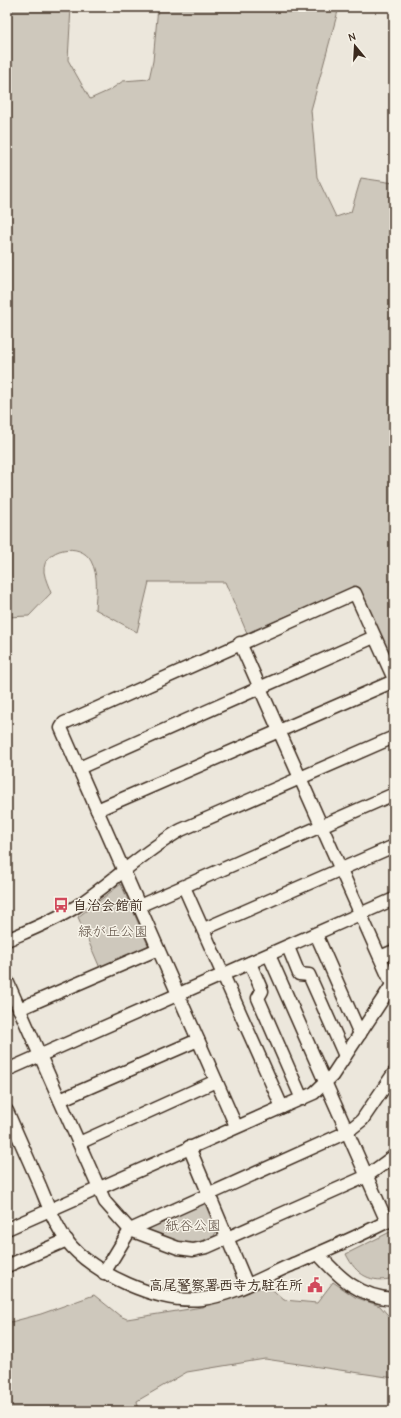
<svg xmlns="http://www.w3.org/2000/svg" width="401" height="1418" viewBox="0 0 401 1418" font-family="'Comic Neue','Klee One',sans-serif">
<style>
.green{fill:#cec8bc;stroke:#84796d}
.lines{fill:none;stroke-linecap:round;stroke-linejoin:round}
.minor-casing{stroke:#3b2a1e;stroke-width:15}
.minor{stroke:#f7f3e8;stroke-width:12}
.labels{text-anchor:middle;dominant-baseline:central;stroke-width:3;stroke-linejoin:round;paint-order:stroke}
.poi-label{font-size:14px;font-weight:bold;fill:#3b2a1e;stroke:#f7f3e8;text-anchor:start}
.park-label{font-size:14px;fill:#605246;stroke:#f7f3e8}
</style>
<rect width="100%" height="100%" fill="#ece7dc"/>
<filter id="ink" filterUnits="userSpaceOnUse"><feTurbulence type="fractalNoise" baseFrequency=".025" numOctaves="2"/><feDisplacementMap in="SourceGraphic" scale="8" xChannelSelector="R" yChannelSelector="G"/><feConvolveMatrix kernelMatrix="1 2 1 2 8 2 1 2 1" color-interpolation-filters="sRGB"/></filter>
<g filter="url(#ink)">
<g class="green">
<path d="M7 7H71L68 60 90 99 110 90 123 81 149 79 153 61 158 7H332L338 11 311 110 317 177 336 217 351 212 361 178 394 183V651L388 654 357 586 247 633 225 582H149L137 632 95 609C96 592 99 576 91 561 81 541 42 548 44 572 45 579 49 587 51 593L29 616 7 617Z"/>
<polygon points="121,884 149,947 100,968 78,917"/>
<polygon points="201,1202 207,1204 217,1230 214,1236 191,1245 185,1245 145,1231 146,1226"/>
<path d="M394 1230V1278C371 1284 356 1275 346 1254Z"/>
<polygon points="333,1282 355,1297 380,1306 394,1322 394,1378 265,1359 187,1372 137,1401 139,1411 7,1411 7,1323 41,1314 94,1295 120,1316 127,1319 202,1307 265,1283 284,1300 317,1303"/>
</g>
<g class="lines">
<g class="minor-casing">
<g id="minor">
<polyline points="240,643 394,989"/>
<polyline points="79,768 374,637"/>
<polyline points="97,810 394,681"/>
<polyline points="184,887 282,1107"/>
<polyline points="139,906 394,794"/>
<polyline points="204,929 394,846"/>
<polyline points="316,934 360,1034"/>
<path d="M7 940C30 930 53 921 74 908 111 884 142 852 181 830L394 737"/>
<polyline points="288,947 299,974 309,975 345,1056"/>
<polyline points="269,955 387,1222"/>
<polyline points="380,957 394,951"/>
<polyline points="250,963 262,991 258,998 302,1099"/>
<polyline points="7,981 105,1202 130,1230 178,1248 193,1250 207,1247 367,1176 394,1156"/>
<polyline points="19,1009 158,949"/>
<polyline points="7,1070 394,899"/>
<polyline points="60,1100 198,1040"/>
<path d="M7 1111C18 1136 29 1161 40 1186 48 1205 55 1225 67 1241 92 1274 160 1304 202 1299 233 1295 261 1278 289 1266 324 1251 360 1236 394 1218"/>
<polyline points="236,1126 61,728 64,723 355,593 394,679"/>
<polyline points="79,1143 216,1081"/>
<polyline points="189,1147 247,1285"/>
<polyline points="7,1229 314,1093 332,1076 392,985"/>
<path d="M318 1254C340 1278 359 1297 394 1299"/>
<polyline points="7,1266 67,1240"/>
<polyline points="104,1273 130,1230 347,1132 362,1120 394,1073"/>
</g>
</g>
<use href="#minor" class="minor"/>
</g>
</g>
<defs>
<g id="bus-bare" transform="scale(1.2)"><path d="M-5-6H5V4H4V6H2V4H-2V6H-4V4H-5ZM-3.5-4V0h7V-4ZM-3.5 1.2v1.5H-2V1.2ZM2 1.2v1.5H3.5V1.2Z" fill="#d1495b" stroke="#f7f3e8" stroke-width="2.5" paint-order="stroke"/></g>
<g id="civic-bare" transform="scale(1.2)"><path d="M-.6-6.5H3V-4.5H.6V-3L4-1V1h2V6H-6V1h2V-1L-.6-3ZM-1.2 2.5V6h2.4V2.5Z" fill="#d1495b" stroke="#f7f3e8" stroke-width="2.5" paint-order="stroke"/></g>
</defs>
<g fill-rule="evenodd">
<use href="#bus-bare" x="61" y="905"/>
<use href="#civic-bare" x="315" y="1285"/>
</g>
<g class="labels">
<g class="poi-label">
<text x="73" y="905">自治会館前</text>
<text x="303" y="1285" text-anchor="end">高尾警察署西寺方駐在所</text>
</g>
<g class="park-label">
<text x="113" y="931">緑が丘公園</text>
<text x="193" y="1225">紙谷公園</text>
</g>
</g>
<rect width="401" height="1418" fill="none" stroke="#f7f3e8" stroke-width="24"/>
<rect x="12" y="12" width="377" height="1394" fill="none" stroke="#3b2a1e" stroke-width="1.5" filter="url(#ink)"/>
<g transform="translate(355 46) rotate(342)" stroke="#f7f3e8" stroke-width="3" paint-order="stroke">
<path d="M0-3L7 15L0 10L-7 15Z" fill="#3b2a1e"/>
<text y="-6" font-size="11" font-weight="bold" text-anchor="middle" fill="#3b2a1e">N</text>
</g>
</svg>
